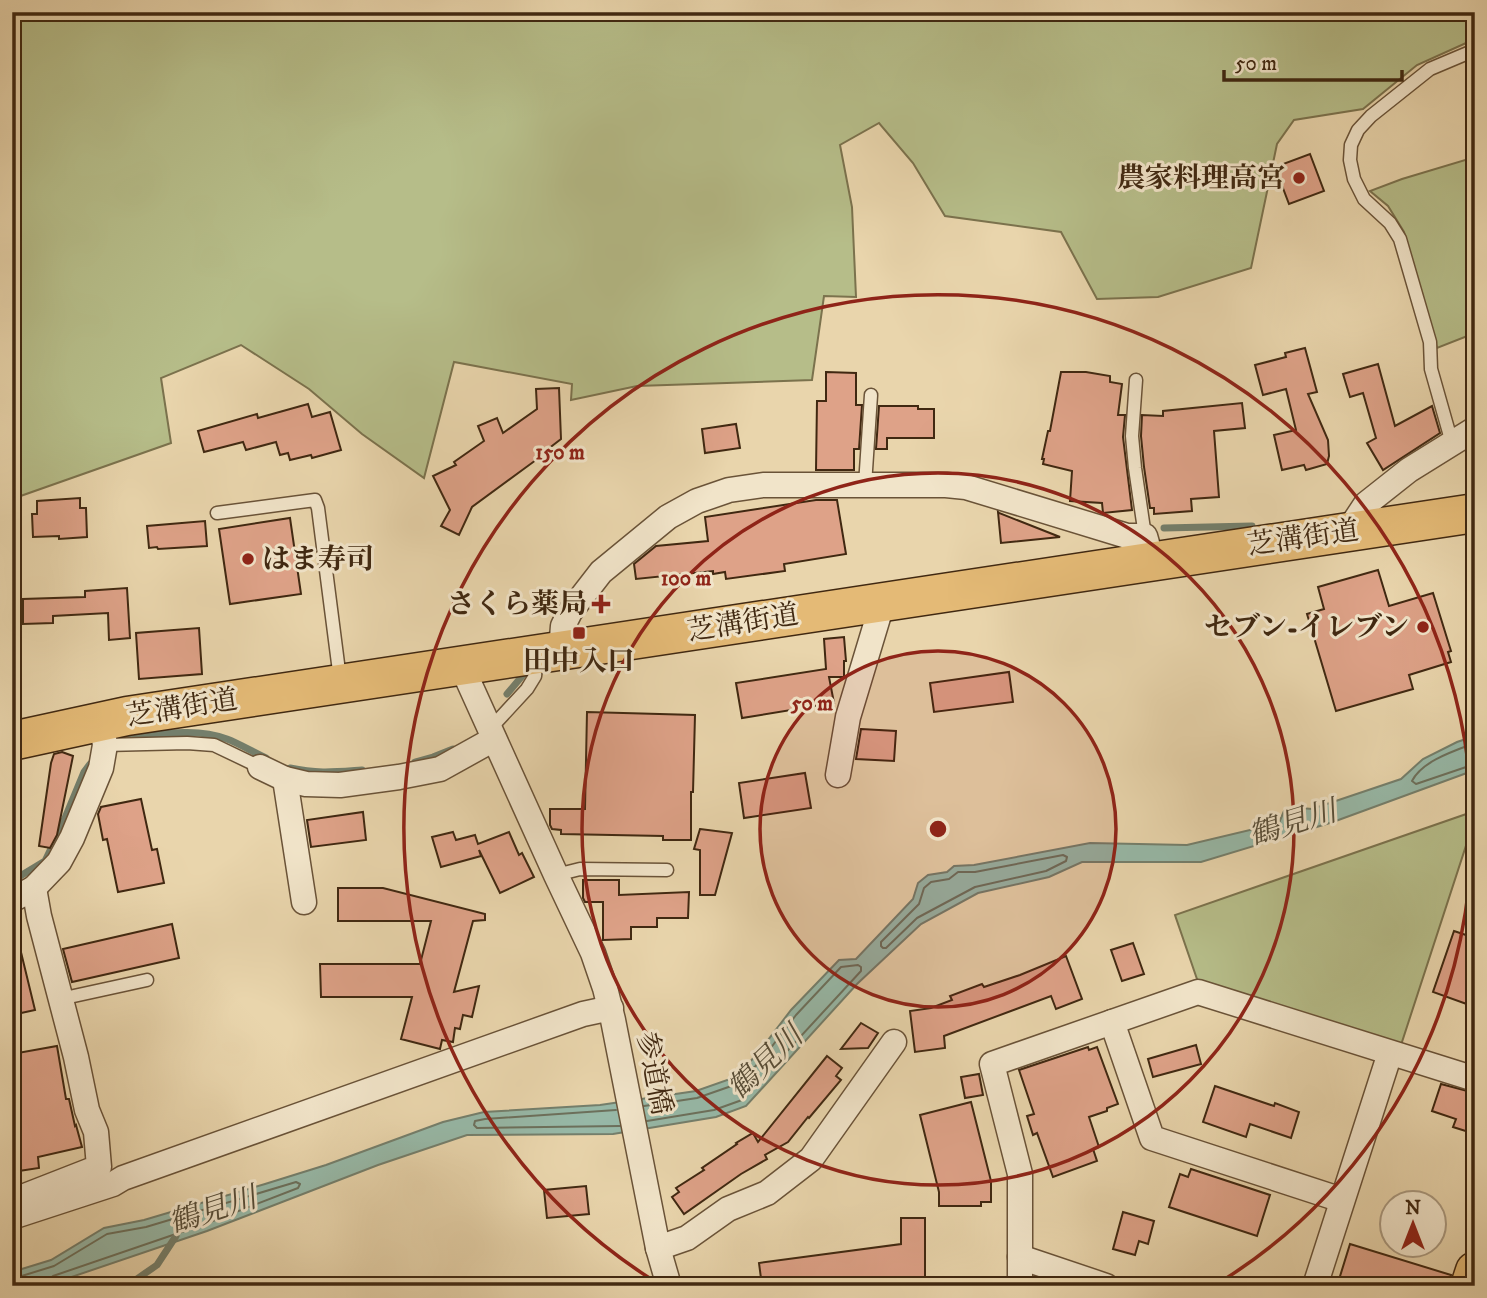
<svg xmlns="http://www.w3.org/2000/svg" width="1487" height="1298" viewBox="0 0 1487 1298" font-family="'IM FELL DW Pica','Noto Serif JP',serif">
<style>
.green{fill:#b6bd89;stroke:#7b724d;stroke-width:2}
.water{fill:#97b9a8;stroke:#747f6c;stroke-width:2}
.lines{fill:none;stroke-linecap:round;stroke-linejoin:round}
.shore{stroke:#6c705c;stroke-width:2}
.stream{stroke:#747f6c;stroke-width:7}
.building{fill:#dea288;stroke:#402811;stroke-width:2}
.lane-casing{stroke:#6a5338;stroke-width:15}
.street-casing{stroke:#6a5338;stroke-width:27}
.primary-casing{stroke:#402811;stroke-width:41}
.lane{stroke:#f1e4c9;stroke-width:12}
.street{stroke:#f1e4c9;stroke-width:24}
.primary{stroke:#e4ba76;stroke-width:38}
.ring{fill:none;stroke:#8f2418;stroke-width:3.5}
.poi-dot{fill:#8f2418;stroke:#f1e4c9;stroke-width:2.5}
.labels{text-anchor:middle;dominant-baseline:central;stroke-width:6;stroke-linejoin:round;paint-order:stroke}
.poi-label{font-size:28px;font-weight:bold;fill:#402811;stroke:#f1e4c9;text-anchor:end}
.street-label{font-size:28px;fill:#402811;stroke:#f1e4c9}
.water-label{font-size:30px;font-style:italic;fill:#564c37;stroke:#f1e4c9}
.centre{fill:#8f2418;stroke:#f1e4c9;stroke-width:3.5}
.ring-label{font-size:21px;text-anchor:middle;font-weight:bold;fill:#8f2418;stroke:#f1e4c9;stroke-width:6;stroke-linejoin:round;paint-order:stroke}
</style>
<rect width="100%" height="100%" fill="#e9d5ac"/>
<filter id="stains"><feTurbulence type="fractalNoise" baseFrequency=".00286" numOctaves="4"/><feColorMatrix values="0 0 0 0 .2 0 0 0 0 .09 0 0 0 0 .02 0 0 0 .5 -.17"/></filter>
<radialGradient id="worn" r=".72"><stop offset=".6" stop-color="#630" stop-opacity="0"/><stop offset="1" stop-color="#630" stop-opacity=".3"/></radialGradient>
<g class="green">
<polygon points="12,12 1475,12 1475,39 1417,65 1363,109 1294,120 1277,144 1251,268 1158,297 1097,299 1061,232 945,216 913,163 879,123 840,145 852,207 856,297 824,296 812,380 637,386 571,400 572,384 454,362 424,478 362,434 309,389 241,345 161,378 171,443 12,499"/>
<polygon points="1475,157 1475,333 1437,348 1404,232 1388,206 1370,191 1402,179"/>
<polygon points="1475,811 1475,818 1401,1045 1198,982 1175,915"/>
</g>
<polygon class="water" points="1475,736 1475,770 1333,822 1201,862 1082,862 1049,877 978,893 921,924 857,984 746,1106 716,1117 613,1134 467,1135 378,1165 207,1231 45,1286 12,1286 12,1272 51,1260 104,1228 144,1220 265,1184 326,1165 443,1122 484,1112 600,1105 696,1091 736,1077 758,1053 791,1010 839,960 856,959 913,899 918,883 928,875 947,872 954,866 974,865 1090,843 1187,845 1279,823 1284,811 1301,808 1312,809 1401,779 1423,759 1457,742"/>
<g class="lines">
<g class="shore">
<path d="M1475 743C1454 751 1422 761 1412 781L1416 784 1475 764"/>
<polygon points="1063,855 1067,857 1066,861 1046,871 975,887 917,918 886,948 883,948 881,946 881,942 919,904 924,888 931,882 949,879 958,872 975,872"/>
<polyline points="644,1106 697,1098 740,1083 763,1058 796,1015 841,967 858,965 861,967 861,971 742,1100 714,1110 647,1121"/>
<polyline points="616,1110 485,1119 475,1121 474,1125 477,1128 620,1126"/>
<polyline points="12,1279 54,1266 107,1234 146,1227 296,1182 300,1184 298,1188 205,1224 53,1276 48,1280 47,1286"/>
</g>
<g class="stream">
<polyline points="1164,528 1252,526"/>
<polyline points="507,694 523,675"/>
<path d="M129 736C161 734 196 728 227 739 240 744 253 752 266 758"/>
<polyline points="415,762 433,757 453,749"/>
<path d="M290 768C318 774 334 772 362 770"/>
<polyline points="12,881 45,861 60,830 84,772 90,764"/>
<polyline points="121,1286 134,1281 157,1265 176,1236"/>
</g>
</g>
<g class="building">
<polygon points="1310,154 1324,191 1289,204 1275,167"/>
<polygon points="1305,348 1317,392 1308,394 1328,440 1329,456 1327,464 1306,470 1304,465 1282,470 1274,435 1296,430 1286,389 1263,395 1255,365 1286,357 1285,353"/>
<polygon points="1378,364 1395,426 1432,406 1440,433 1383,470 1367,443 1376,438 1363,393 1350,397 1343,374"/>
<polygon points="826,372 856,373 856,405 862,405 859,449 854,449 854,470 816,470 817,401 826,401"/>
<polygon points="1061,372 1086,372 1110,376 1110,382 1122,384 1118,415 1125,415 1123,437 1132,510 1103,513 1102,503 1070,501 1072,471 1043,464 1044,459 1042,459 1048,431 1050,431"/>
<polygon points="559,388 561,439 535,459 536,460 472,507 459,535 441,526 450,510 433,476 456,465 454,462 484,441 478,426 497,418 503,433 537,409 536,389"/>
<polygon points="1242,403 1245,428 1214,431 1219,497 1191,499 1192,511 1154,514 1154,508 1150,508 1144,467 1141,436 1142,415 1163,416 1163,411"/>
<polygon points="308,404 312,417 330,412 341,450 312,458 311,455 290,460 288,453 280,455 276,442 246,450 243,442 204,452 198,431 257,414 258,418"/>
<polygon points="879,406 918,406 918,409 934,409 934,438 887,438 887,449 876,449"/>
<polygon points="736,424 740,448 705,453 702,429"/>
<polygon points="80,498 80,508 86,508 87,537 59,539 59,536 33,537 32,514 37,514 37,501"/>
<polygon points="816,500 837,500 846,554 784,564 785,571 726,579 725,572 713,574 713,571 636,579 634,564 656,546 708,541 705,517"/>
<polygon points="998,512 999,513 1060,537 1001,543"/>
<polygon points="290,518 301,594 230,604 219,529"/>
<polygon points="205,521 207,546 158,549 157,547 149,548 147,526"/>
<polygon points="1378,570 1389,606 1433,593 1451,651 1448,652 1451,662 1409,675 1413,689 1336,711 1307,614 1324,609 1318,587"/>
<polygon points="127,588 130,638 109,640 108,613 53,616 53,623 23,624 23,599 85,597 85,591"/>
<polygon points="199,628 202,674 139,679 136,633"/>
<polygon points="844,637 846,661 844,661 844,677 829,677 834,703 742,718 736,683 826,669 824,639"/>
<polygon points="1009,672 1013,702 934,712 930,683"/>
<polygon points="587,712 695,715 693,792 691,792 691,840 663,840 663,836 561,834 561,830 552,829 550,825 550,809 585,809"/>
<polygon points="861,729 896,731 894,761 856,759"/>
<polygon points="62,752 73,756 57,835 50,848 39,846 51,763 54,754"/>
<polygon points="805,773 811,808 744,818 739,783"/>
<polygon points="141,799 152,850 157,849 164,883 118,892 107,839 103,840 98,814 101,807"/>
<polygon points="363,812 366,840 311,847 307,820"/>
<polygon points="700,829 732,833 715,895 700,895 700,850 694,849"/>
<polygon points="453,832 456,840 475,835 478,844 509,832 519,855 522,853 534,877 500,893 479,850 481,856 441,867 432,837"/>
<polygon points="583,880 619,880 619,895 689,892 688,918 657,918 657,927 631,927 631,939 603,940 603,902 585,902 583,898"/>
<polygon points="338,888 383,888 485,914 485,920 473,921 454,992 479,986 472,1017 463,1015 460,1029 455,1028 453,1042 442,1040 440,1049 401,1039 412,997 321,997 320,964 420,964 431,921 338,921"/>
<polygon points="172,924 179,958 72,982 63,949"/>
<polygon points="1454,931 1475,938 1475,1007 1433,992"/>
<polygon points="1133,943 1144,974 1122,981 1111,950"/>
<polygon points="19,944 35,1010 12,1015 12,945"/>
<polygon points="1066,956 1082,999 1056,1009 1051,996 944,1036 945,1048 915,1052 910,1011 931,1008 952,1000 950,996 982,984 984,987 1020,975"/>
<polygon points="861,1023 878,1033 868,1048 841,1049"/>
<polygon points="1196,1045 1201,1064 1153,1077 1148,1059"/>
<polygon points="57,1046 66,1099 69,1099 75,1126 76,1125 82,1147 38,1157 39,1168 12,1172 12,1054"/>
<polygon points="1088,1047 1089,1050 1097,1047 1118,1104 1107,1108 1107,1111 1089,1117 1099,1147 1093,1149 1097,1161 1053,1177 1037,1133 1033,1135 1027,1116 1034,1114 1019,1070"/>
<polygon points="827,1056 842,1068 836,1076 841,1080 809,1118 808,1117 788,1142 765,1155 767,1159 741,1174 684,1214 672,1197 679,1192 676,1188 704,1170 702,1168 737,1144 736,1143 753,1133 758,1142"/>
<polygon points="979,1074 983,1095 965,1098 961,1077"/>
<polygon points="1441,1084 1475,1093 1475,1134 1453,1127 1456,1119 1432,1111"/>
<polygon points="1215,1086 1274,1106 1275,1103 1299,1112 1291,1138 1250,1124 1246,1137 1203,1122"/>
<polygon points="971,1102 991,1181 991,1202 981,1202 981,1206 939,1206 939,1192 920,1115"/>
<polygon points="1191,1169 1270,1195 1257,1236 1169,1207 1180,1174 1188,1177"/>
<polygon points="586,1186 589,1214 547,1218 544,1190"/>
<polygon points="1123,1212 1154,1221 1148,1244 1139,1241 1135,1255 1113,1249"/>
<polygon points="901,1218 925,1218 925,1285 762,1286 759,1263 901,1244"/>
<polygon points="1350,1244 1451,1275 1449,1286 1337,1286"/>
</g>
<g class="lines">
<g class="lane-casing">
<g id="lane">
<polyline points="1136,380 1132,436 1135,468 1145,536"/>
<polyline points="1452,443 1431,369 1430,342 1400,239 1390,223 1364,199 1354,179 1350,160 1351,145 1358,130 1371,116 1430,69 1475,50"/>
<polyline points="865,485 871,395"/>
<polyline points="217,513 315,500 318,508 340,679"/>
<polyline points="490,729 527,689 535,676 537,659"/>
<polyline points="105,745 187,743 214,745 260,767"/>
<polyline points="556,875 580,869 667,870"/>
<polyline points="60,999 147,980"/>
</g>
</g>
<g class="street-casing">
<g id="street">
<polyline points="1348,531 1366,504 1409,470 1475,429"/>
<polyline points="561,650 563,626 570,612 601,572 668,517 697,501 729,490 763,485 946,485 966,487 1127,536 1145,536 1152,561"/>
<polyline points="461,665 556,875 593,953 605,988 613,1020 658,1248 669,1286"/>
<polyline points="260,767 285,779 306,784 340,785 399,777 440,769 494,739"/>
<polyline points="838,775 848,717 883,601"/>
<polyline points="285,779 304,902"/>
<polyline points="12,900 34,888 59,862 72,838 101,768 105,745 101,721"/>
<polyline points="1112,1022 1152,1138 1342,1200"/>
<polyline points="12,1201 99,1167 96,1132 87,1110 76,1057 39,916 34,888"/>
<polyline points="12,1217 113,1184 123,1178 583,1014 611,1008"/>
<polyline points="658,1248 687,1238 728,1209 767,1193 811,1159 894,1042"/>
<polyline points="1020,1257 1106,1286"/>
<polyline points="1020,1286 1020,1174 992,1064 1198,992 1475,1079"/>
<polyline points="1315,1286 1390,1053"/>
</g>
</g>
<g class="primary-casing">
<g id="primary">
<polyline points="12,741 127,716 1475,513"/>
<polyline points="1470,1286 1475,1271"/>
</g>
</g>
<use href="#lane" class="lane"/>
<use href="#street" class="street"/>
<use href="#primary" class="primary"/>
</g>
<circle cx="938" cy="829" r="178" fill="#8f2418" fill-opacity=".12"/>
<g class="ring">
<circle cx="938" cy="829" r="178"/>
<circle cx="938" cy="829" r="356"/>
<path d="M659 1284A534 534 0 1 1 1217 1284"/>
</g>
<g class="poi-dot">
<circle cx="1299" cy="178" r="7"/>
<circle cx="248" cy="559" r="7"/>
<path d="M597.5 593.5h7v7h7v7h-7v7h-7v-7h-7v-7h7z"/>
<circle cx="1423" cy="627" r="7"/>
<rect x="572" y="626" width="14" height="14" rx="3.5"/>
</g>
<g class="labels">
<g class="poi-label">
<text x="1285" y="178">農家料理高宮</text>
<text x="262" y="559" text-anchor="start">はま寿司</text>
<text x="587" y="604">さくら薬局</text>
<text x="1409" y="627">セブン-イレブン</text>
<text x="579" y="661" text-anchor="middle">田中入口</text>
</g>
<g class="street-label">
<text transform="translate(1303 538) rotate(-8)">芝溝街道</text>
<text transform="translate(743 623) rotate(-9)">芝溝街道</text>
<text transform="translate(182 708) rotate(-9)">芝溝街道</text>
<text transform="translate(654 1073) rotate(79)">参道橋</text>
</g>
<g class="water-label">
<text transform="translate(1293 824) rotate(-17)">鶴見川</text>
<text transform="translate(766 1063) rotate(-44)">鶴見川</text>
<text transform="translate(213 1211) rotate(-18)">鶴見川</text>
</g>
</g>
<circle cx="938" cy="829" r="10" class="centre"/>
<g class="ring-label">
<text x="560" y="459">150 m</text>
<text x="686" y="585">100 m</text>
<text x="812" y="710">50 m</text>
</g>
<rect width="1487" height="1298" fill="none" stroke="#e9d5ac" stroke-width="42"/>
<rect x="14" y="14" width="1459" height="1270" fill="none" stroke="#402811" stroke-width="3.5"/>
<rect x="21" y="21" width="1445" height="1256" fill="none" stroke="#402811" stroke-width="2"/>
<g transform="translate(1413 1224)"><circle r="33" fill="#f1e4c9" stroke="#aa997f" stroke-width="2"/>
<path d="M0-5L12 26L0 18L-12 26Z" fill="#8f2418"/>
<text y="-10" font-size="19" font-weight="bold" text-anchor="middle" fill="#402811">N</text>
</g>
<path d="M1224 70v10h178v-10" fill="none" stroke="#402811" stroke-width="3.5"/>
<text x="1235" y="70" font-size="21" fill="#402811" stroke="#f1e4c9" stroke-width="5" paint-order="stroke">50 m</text>
<rect width="100%" height="100%" filter="url(#stains)"/>
<rect width="100%" height="100%" fill="url(#worn)"/>
</svg>
